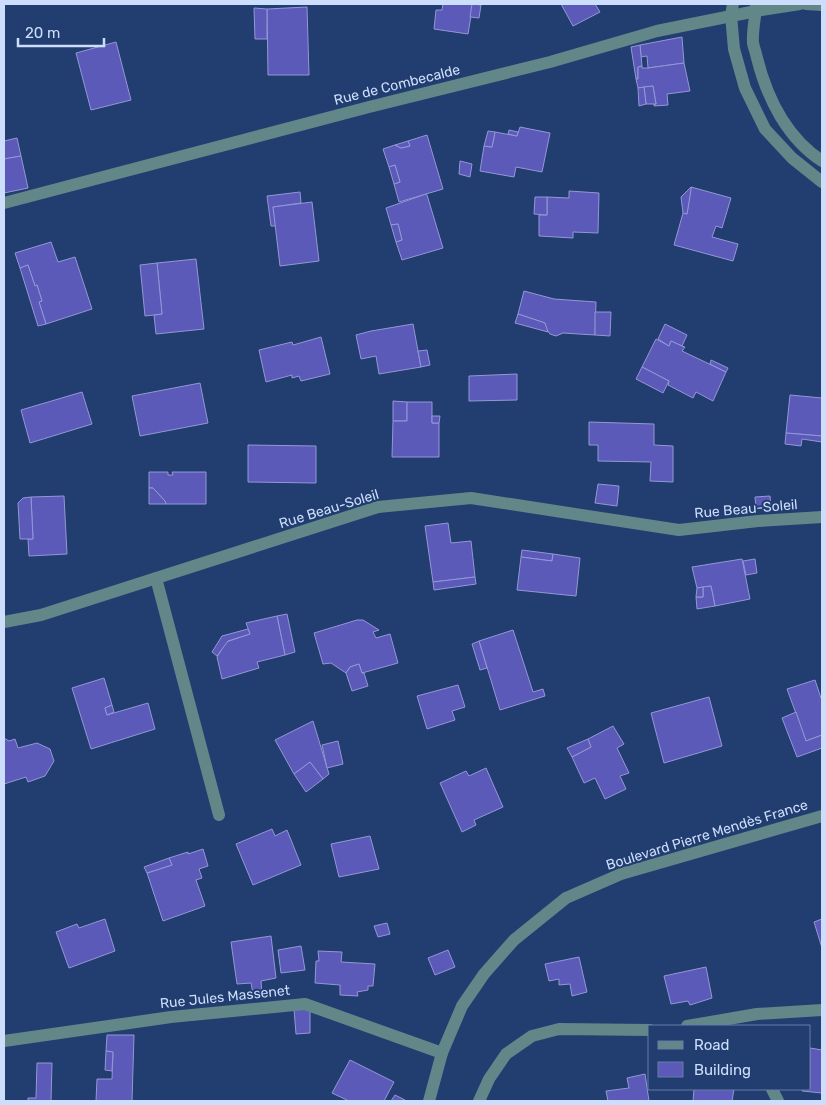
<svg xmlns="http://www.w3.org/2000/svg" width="826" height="1105" viewBox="0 0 826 1105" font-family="Rubik,sans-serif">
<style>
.building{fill:#5c5ab8;stroke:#9397d6}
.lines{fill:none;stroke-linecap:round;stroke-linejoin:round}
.minor{stroke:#628789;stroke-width:12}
.labels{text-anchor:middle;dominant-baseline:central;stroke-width:4;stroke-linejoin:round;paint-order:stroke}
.street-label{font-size:14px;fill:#ccdefc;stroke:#223d6f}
</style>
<rect width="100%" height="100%" fill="#223d6f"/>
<g class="building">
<polygon points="443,4 473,4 468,34 434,29 436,10 442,10"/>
<polygon points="472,4 481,5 479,18 470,17"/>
<polygon points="561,4 595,4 600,12 573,26"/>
<polygon points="307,7 309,75 268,75 267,9"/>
<polygon points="254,8 267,9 267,39 255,39"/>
<polygon points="682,37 684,63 648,68 647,56 641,57 640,45"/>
<polygon points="116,42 131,100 91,110 76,53"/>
<polygon points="640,45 642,66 638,67 638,79 636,79 631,47"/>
<polygon points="684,63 690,91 667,94 668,105 654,106 654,104 656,104 653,86 638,88 636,79 638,79 638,67 642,66 642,68 648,68"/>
<polygon points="653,86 656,104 646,104 644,87"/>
<polygon points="644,87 646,104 639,106 638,88"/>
<polygon points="520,127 550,133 542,172 516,167 514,177 480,171 484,146 492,147 495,132 517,136"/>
<polygon points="509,130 518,132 517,136 508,134"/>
<polygon points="488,131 495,132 492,147 484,146"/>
<polygon points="427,135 443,189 399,202 394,184 400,182 395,165 389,167 383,149 395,145 401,148 410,146 408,141"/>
<polygon points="17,138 21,156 4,159 4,141"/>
<polygon points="408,141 410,146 401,148 395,145"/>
<polygon points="21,156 28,188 4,193 4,159"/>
<polygon points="460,161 472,164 470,177 459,174"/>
<polygon points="395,165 400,182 394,184 389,167"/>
<polygon points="691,187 731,198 722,228 716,226 712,237 738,244 733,261 674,245 683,213 687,214"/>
<polygon points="691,187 691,190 687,214 683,213 681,197"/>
<polygon points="569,191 599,193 598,233 573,232 573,238 539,236 539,215 547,215 547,197 569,198"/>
<polygon points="300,192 301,203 273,207 276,226 271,226 267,196"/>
<polygon points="426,194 427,195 443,248 402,260 396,242 402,240 398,224 391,225 386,208"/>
<polygon points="535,197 547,197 547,215 534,214"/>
<polygon points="312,202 319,261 280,266 273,207"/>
<polygon points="398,224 402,240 396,242 391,225"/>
<polygon points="51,242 58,262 75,257 92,309 46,324 39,302 42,301 37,285 35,286 28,265 20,268 15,253"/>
<polygon points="196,259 204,329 156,334 154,315 162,314 157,263"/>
<polygon points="157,263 162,314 145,316 140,265"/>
<polygon points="28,265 35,286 37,285 42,301 39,302 46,324 38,326 20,268"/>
<polygon points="524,291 554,299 596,302 595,335 563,333 556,336 550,334 546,329 545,323 518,314"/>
<polygon points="595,312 611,312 610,336 595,335"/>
<polygon points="518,314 545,323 548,332 515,323"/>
<polygon points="413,324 421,367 379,374 376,356 361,359 356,335 371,331"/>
<polygon points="665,324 687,335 682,346 671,341 669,346 658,339"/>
<polygon points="321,337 330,374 301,381 299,376 292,378 292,375 266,382 259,350 292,342 293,345"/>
<polygon points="656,339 669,346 671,341 682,346 685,347 682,351 726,372 713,401 696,392 693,398 668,385 669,381 642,367"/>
<polygon points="427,350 430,365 421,367 418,351"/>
<polygon points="711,360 728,368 726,372 710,364"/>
<polygon points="642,367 669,381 663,393 636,379"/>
<polygon points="517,374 517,400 469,401 469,376"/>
<polygon points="200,383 208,423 140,436 132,396"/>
<polygon points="82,392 92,424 30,443 21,410"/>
<polygon points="790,395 822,398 822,436 786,433"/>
<polygon points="393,401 407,402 407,421 393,421"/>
<polygon points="407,402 432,402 432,423 439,423 439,457 392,457 393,421 407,421"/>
<polygon points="432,416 440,416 439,423 432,423"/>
<polygon points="589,422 654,424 654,445 673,446 673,482 650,481 651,462 598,461 598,445 589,445"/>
<polygon points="786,433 822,436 822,442 802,439 801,446 785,444"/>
<polygon points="248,445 316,446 316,483 248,482"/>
<polygon points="149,472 168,472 168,475 173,475 172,472 206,472 206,504 166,504 165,501 153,488 149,488"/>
<polygon points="598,484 619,486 617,506 595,503"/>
<polygon points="149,488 153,488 165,501 166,504 149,504"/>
<polygon points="64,496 67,554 29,556 28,539 33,539 31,497"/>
<polygon points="770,496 771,505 756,507 755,497"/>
<polygon points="31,497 33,539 20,539 18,503 23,498"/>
<polygon points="448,523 451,543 471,541 475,577 433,582 425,526"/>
<polygon points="522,550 553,554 552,561 521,557"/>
<polygon points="553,554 580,558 576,596 517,590 521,557 552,561"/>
<polygon points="742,559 750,599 715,606 711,586 697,588 692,567"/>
<polygon points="755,559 757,573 746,575 743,561"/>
<polygon points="475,577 476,584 434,590 433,582"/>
<polygon points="711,586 715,606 697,609 696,597 703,597 703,587"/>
<polygon points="703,587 703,597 696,597 697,588"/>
<polygon points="287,614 295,652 285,655 277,616"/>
<polygon points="277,616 285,655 257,662 259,668 222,679 217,657 226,642 250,634 246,623"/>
<polygon points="357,620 363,620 379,630 373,632 376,638 390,634 398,663 362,673 359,664 350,667 346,673 331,663 323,664 314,633"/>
<polygon points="248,629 250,634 228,641 217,656 212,652 222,636"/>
<polygon points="513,630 533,692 543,689 545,696 500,710 479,641"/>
<polygon points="479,641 487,668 480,670 472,644"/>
<polygon points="359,664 362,673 364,673 368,686 352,691 346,673 350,667"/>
<polygon points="104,678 112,705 105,708 107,715 148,703 155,729 91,749 72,688"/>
<polygon points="815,680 822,701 822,735 806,741 787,689"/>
<polygon points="458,685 465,707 452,711 455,720 427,729 417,696"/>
<polygon points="709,697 722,746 664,763 651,713"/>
<polygon points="112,705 114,712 107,715 105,708"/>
<polygon points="796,712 806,741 822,735 822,748 797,757 782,718"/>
<polygon points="313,721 329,774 323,779 310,762 294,774 275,740"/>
<polygon points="613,726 624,744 617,748 629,773 620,776 626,789 605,799 595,778 584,783 572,757 591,747 588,739"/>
<polygon points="4,738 9,741 15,739 18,748 37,743 50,749 54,761 45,776 28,782 26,777 4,784"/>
<polygon points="588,739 591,747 572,757 567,748"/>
<polygon points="338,741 343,764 327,768 322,745"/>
<polygon points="310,762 323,779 306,792 294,774"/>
<polygon points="486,768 503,807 474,820 476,825 462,832 440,783 466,771 469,776"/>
<polygon points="272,829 275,836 287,830 301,865 253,885 236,844"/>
<polygon points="370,836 379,869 339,877 331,844"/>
<polygon points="203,849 208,866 199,869 202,878 196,880 205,906 163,921 147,873 172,865 169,858 188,852 188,854"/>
<polygon points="169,858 172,865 147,873 144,867"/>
<polygon points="105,919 115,951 69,968 56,932 77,924 79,928"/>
<polygon points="822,919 822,948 814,922"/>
<polygon points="387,923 390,934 378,937 374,926"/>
<polygon points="271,936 276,978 261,981 262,994 253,994 251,983 237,984 231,942"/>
<polygon points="301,946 305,970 281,973 278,950"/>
<polygon points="448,950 455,967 435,975 428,958"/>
<polygon points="318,951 342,952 341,962 375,964 373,986 368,986 368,990 357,992 358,996 340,995 340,985 315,983 316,961 319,961"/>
<polygon points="579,957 587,992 572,996 570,984 559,985 559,979 549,981 545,964"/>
<polygon points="706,967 712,998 690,1005 688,1001 671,1004 664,976"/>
<polygon points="294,1009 310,1009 310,1033 296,1034"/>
<polygon points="107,1035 134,1035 132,1101 96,1101 97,1079 112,1079 113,1052 106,1051"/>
<polygon points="810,1048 822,1050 822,1093 802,1091 802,1089 810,1089"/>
<polygon points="106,1051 113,1052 112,1071 105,1070"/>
<polygon points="350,1060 394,1082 384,1101 349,1101 332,1093"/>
<polygon points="37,1063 52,1063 51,1101 28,1101 28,1098 36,1098"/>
<polygon points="645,1074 649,1101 608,1101 606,1091 629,1088 627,1078"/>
<polygon points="694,1089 734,1089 732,1101 693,1101"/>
<polygon points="395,1095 405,1100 405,1101 391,1101"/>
</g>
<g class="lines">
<g class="minor">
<polyline points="733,4 731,15 734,49 745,88 765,129 792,158 822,182"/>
<path d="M756 4C756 16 752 30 753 43 754 48 756 53 757 58 767 98 787 138 822 161"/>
<polyline points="806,4 822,5"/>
<polyline points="4,203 369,107 550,62 657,31 756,11 800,4"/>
<polyline points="156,578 219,815"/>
<polyline points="4,622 41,615 378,507 471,498 679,530 758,521 822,517"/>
<polyline points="687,1026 757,1014 822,1010"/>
<polyline points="4,1041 171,1017 305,1004 442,1053"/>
<polyline points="772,1089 778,1101"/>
<polyline points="429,1101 442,1053 462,1006 484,974 514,940 566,898 621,874 822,816"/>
<polyline points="479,1101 489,1079 506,1054 532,1036 559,1029 650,1030"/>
</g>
</g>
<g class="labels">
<g class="street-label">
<text transform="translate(397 85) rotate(-14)">Rue de Combecalde</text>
<text transform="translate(329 509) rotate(-17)">Rue Beau-Soleil</text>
<text transform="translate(746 509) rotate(-5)">Rue Beau-Soleil</text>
<text transform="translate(707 835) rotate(-17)">Boulevard Pierre Mendès France</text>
<text transform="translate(225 997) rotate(-6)">Rue Jules Massenet</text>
</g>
</g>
<rect width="826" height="1105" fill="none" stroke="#ccdefc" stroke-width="10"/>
<rect x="648" y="1025" width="162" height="65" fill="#223d6f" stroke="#667da7"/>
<rect x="658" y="1041" width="25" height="8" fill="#628789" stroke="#667da7"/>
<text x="694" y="1050" font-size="15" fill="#ccdefc">Road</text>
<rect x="658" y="1062" width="25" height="15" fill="#5c5ab8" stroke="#667da7"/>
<text x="694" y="1075" font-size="15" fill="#ccdefc">Building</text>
<path d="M18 38v8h86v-8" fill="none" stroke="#ccdefc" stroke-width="2.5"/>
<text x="25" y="38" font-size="15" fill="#ccdefc" stroke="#223d6f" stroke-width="4" paint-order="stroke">20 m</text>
</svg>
